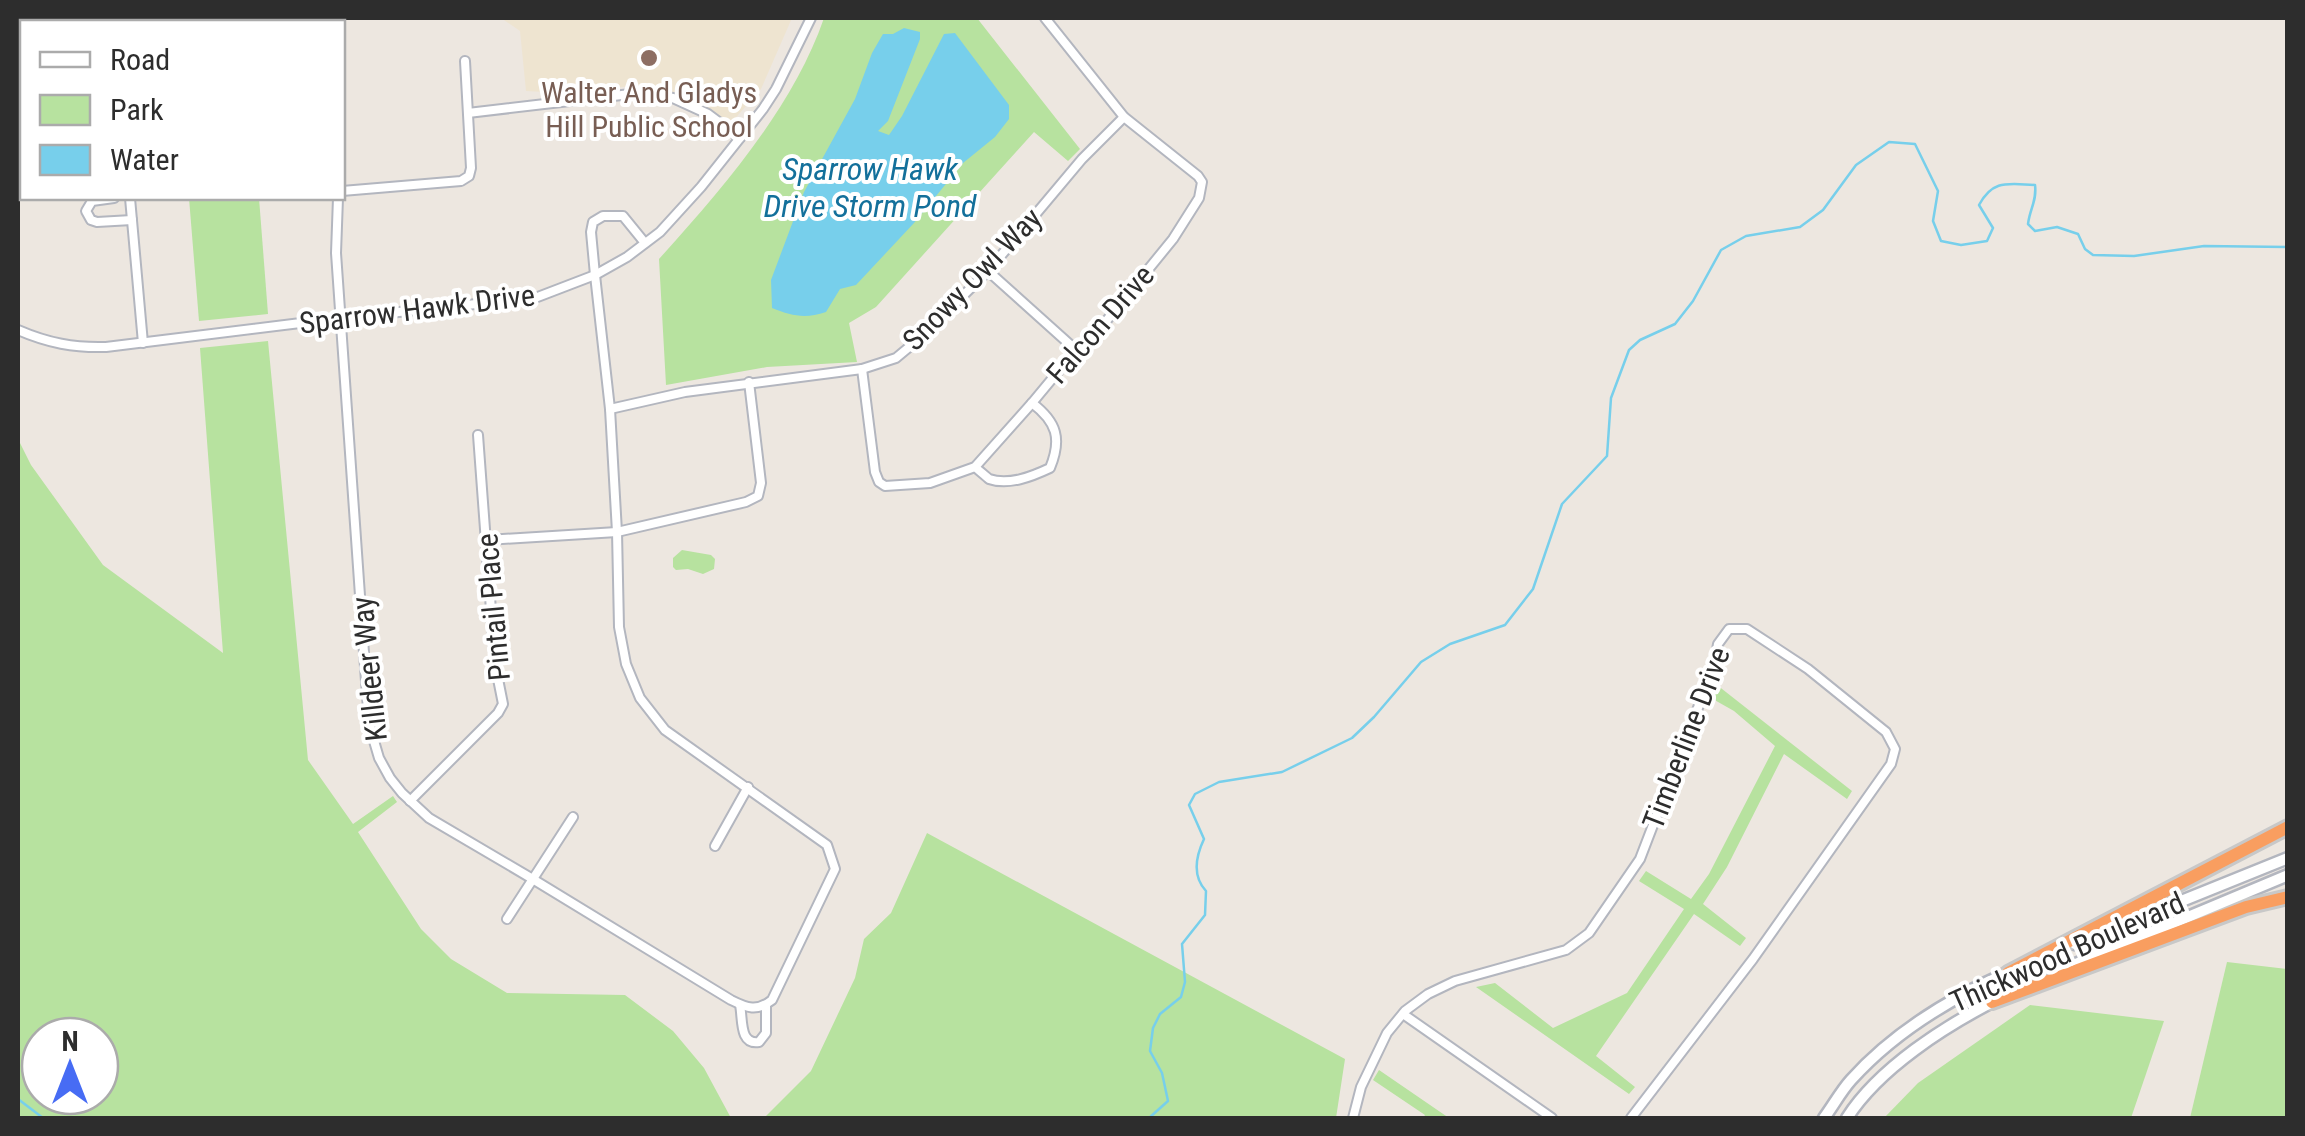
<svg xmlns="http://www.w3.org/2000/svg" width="2305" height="1136" viewBox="0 0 2305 1136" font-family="'Roboto Condensed',sans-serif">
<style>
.education{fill:#eee4d0}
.green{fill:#b7e29f;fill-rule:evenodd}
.water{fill:#77cfeb}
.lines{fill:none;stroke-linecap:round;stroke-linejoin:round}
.stream{stroke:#77cfeb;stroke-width:2.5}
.street-casing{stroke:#b3b6bf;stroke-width:12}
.secondary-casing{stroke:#b3b6bf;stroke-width:15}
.highway-casing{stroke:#c8c8c8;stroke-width:18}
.street{stroke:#fff;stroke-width:8}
.secondary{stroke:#fff;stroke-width:10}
.highway{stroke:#f99e60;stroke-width:12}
.education-dot{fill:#8d6e63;stroke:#fff;stroke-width:4}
.labels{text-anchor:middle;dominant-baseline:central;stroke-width:8;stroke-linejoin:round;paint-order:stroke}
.education-label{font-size:30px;fill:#785e54;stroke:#fff}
.street-label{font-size:30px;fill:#2d2d2d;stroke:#fff}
.water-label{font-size:32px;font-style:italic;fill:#13709b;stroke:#fff}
</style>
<rect width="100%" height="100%" fill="#ede7e0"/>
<polygon class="education" points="501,18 792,18 761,89 732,122 638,86 544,92 526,91 520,31"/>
<g class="green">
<path d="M824 18H977L1080 149 1068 161 1034 132 876 307 849 323 857 362 767 367 666 385 659 259C722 189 793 108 824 18Z"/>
<polygon points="189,198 259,198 268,314 199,321"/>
<path d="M268 341 308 760 353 824 393 796 397 802 358 832 421 929 451 959 507 993 625 995 673 1031 704 1068 731 1118H18V439L31 465 103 565 223 653 200 348ZM40 1036H100V1096H40Z"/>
<polygon points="682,550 711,555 715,559 714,569 703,574 688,569 676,570 673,567 673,558"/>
<polygon points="1717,685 1852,791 1847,799 1784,754 1727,867 1703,904 1746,938 1740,946 1694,914 1596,1056 1635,1087 1629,1094 1476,987 1495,983 1553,1028 1627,993 1684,909 1639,881 1646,871 1691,899 1709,874 1775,746 1734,711 1711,698"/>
<polygon points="927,833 1345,1059 1336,1118 764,1118 811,1071 855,978 864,939 891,913"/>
<polygon points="2227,962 2287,969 2287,1118 2190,1118"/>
<polygon points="2030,1005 2164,1021 2131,1118 1884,1118 1918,1083"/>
<polygon points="1379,1070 1449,1118 1423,1118 1425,1115 1373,1080"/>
</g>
<path class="water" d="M904 28 920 32V39L888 121 878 131 889 135 902 116 944 34 955 33 1009 105V119L995 137 963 163 914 223 856 285 840 289 826 312C805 319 792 316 772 308L771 280 804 192 855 99 872 53 883 34H893Z"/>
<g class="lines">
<g class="stream">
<polyline points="18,1099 43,1118"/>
<path d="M1149 1118 1168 1101 1162 1073 1150 1051 1153 1028 1160 1014 1181 997 1185 982 1182 944 1205 915 1206 891C1192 876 1196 856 1204 839L1189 805 1195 794 1219 782 1282 772 1352 738 1374 717 1421 662 1450 644 1505 625 1533 589 1562 504 1607 456 1611 398 1629 350 1640 340 1675 324 1693 301 1721 250 1746 236 1800 227 1823 210 1856 165 1889 142 1915 144 1938 191 1933 221 1941 241 1961 245 1987 241 1993 228 1979 205C1993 179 2008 184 2035 185 2037 201 2030 208 2028 224L2035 231 2057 227 2078 234 2085 249 2093 255 2134 256 2204 246 2288 247"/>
</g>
<g class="street-casing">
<g id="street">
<polyline points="118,18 118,22"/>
<polyline points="323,18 323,22"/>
<polyline points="468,113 639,93 673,98 708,114 740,138"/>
<polyline points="342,191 461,181 469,176 471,168 465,61"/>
<polyline points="114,198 92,201 86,211 91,220 97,222 132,220"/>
<polyline points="130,198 143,343"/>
<path d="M338 198 336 253 369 724 379 758 390 778 402 793 429 818 531 878 731 1000C747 1008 757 1012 772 1000L835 869 827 845 665 730 640 698 626 664 619 627 617 532 610 409 595 275 591 232 593 222 603 216H623L645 243"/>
<polyline points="988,271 1076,350"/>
<path d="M18 330C48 343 74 348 106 347L341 318 535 298 595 275 627 257 660 232 701 187 763 109 776 89 811 18"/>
<polyline points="862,369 875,472 879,482 885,486 930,483 975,467 1032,403 1076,350 1107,320 1173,239 1199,198 1202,182 1198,176 1124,117 1045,18"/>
<polyline points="610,409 685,392 862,369 896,358 920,338 988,271 1082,159 1124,117"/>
<path d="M975 467C976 468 988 478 989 479 1009 486 1033 476 1050 468 1062 439 1057 422 1032 403"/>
<polyline points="487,540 617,532 746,502 758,496 761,483 749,382"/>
<polyline points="410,801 498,713 503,704 495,664 478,435"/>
<polyline points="715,846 748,787"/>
<polyline points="507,919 573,817"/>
<path d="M740 1005C743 1019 739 1045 759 1042L766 1033V1005"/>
<polyline points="1403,1014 1552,1118"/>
<polyline points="1353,1118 1361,1087 1387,1033 1405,1011 1428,994 1455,981 1566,950 1589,933 1640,859 1714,666 1718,644 1729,629 1747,629 1808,669 1886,732 1895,749 1891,764 1753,959 1631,1118"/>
</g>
</g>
<g class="secondary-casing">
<g id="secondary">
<polyline points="2075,944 2288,858"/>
<polyline points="2054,973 2288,875"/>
<path d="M1824 1118C1833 1106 1841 1091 1851 1080 1895 1031 1954 996 2014 970"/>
<path d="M1847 1118C1879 1068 1945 1026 1998 999"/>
</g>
</g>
<g class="highway-casing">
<g id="highway">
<polyline points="2008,973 2288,827"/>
<polyline points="1992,1002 2246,907 2288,897"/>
</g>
</g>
<use href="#street" class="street"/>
<use href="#secondary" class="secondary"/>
<use href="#highway" class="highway"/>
</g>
<circle class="education-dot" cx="649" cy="58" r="10"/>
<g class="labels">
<g class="education-label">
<text x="649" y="92">Walter And Gladys<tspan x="649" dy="34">Hill Public School</tspan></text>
</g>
<g class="street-label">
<text transform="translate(972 279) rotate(-46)">Snowy Owl Way</text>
<text transform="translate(417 309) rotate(-7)">Sparrow Hawk Drive</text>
<text transform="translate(1100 324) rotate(-49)">Falcon Drive</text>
<text transform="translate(493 607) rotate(-95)">Pintail Place</text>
<text transform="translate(369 669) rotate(-96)">Killdeer Way</text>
<text transform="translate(1686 738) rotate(-69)">Timberline Drive</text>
<text transform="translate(2067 952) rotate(-24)">Thickwood Boulevard</text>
</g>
<g class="water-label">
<text x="870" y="169">Sparrow Hawk<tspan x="870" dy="37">Drive Storm Pond</tspan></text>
</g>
</g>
<rect width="2305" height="1136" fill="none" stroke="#2d2d2d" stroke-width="40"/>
<rect x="20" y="20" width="325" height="180" fill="#ffffff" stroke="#ababab" stroke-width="2.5"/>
<rect x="40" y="52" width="50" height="15" fill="#ffffff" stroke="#ababab" stroke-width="2.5"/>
<text x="110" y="70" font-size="30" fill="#2d2d2d">Road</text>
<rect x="40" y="95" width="50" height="30" fill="#b7e29f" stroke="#ababab" stroke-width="2.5"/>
<text x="110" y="120" font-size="30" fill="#2d2d2d">Park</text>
<rect x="40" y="145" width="50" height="30" fill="#77cfeb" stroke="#ababab" stroke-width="2.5"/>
<text x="110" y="170" font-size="30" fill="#2d2d2d">Water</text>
<g transform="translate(70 1066)"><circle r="48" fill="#ffffff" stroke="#ababab" stroke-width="2.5"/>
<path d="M0-8L18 38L0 25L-18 38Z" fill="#476cf4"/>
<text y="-15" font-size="28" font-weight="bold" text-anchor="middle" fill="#2d2d2d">N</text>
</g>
</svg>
